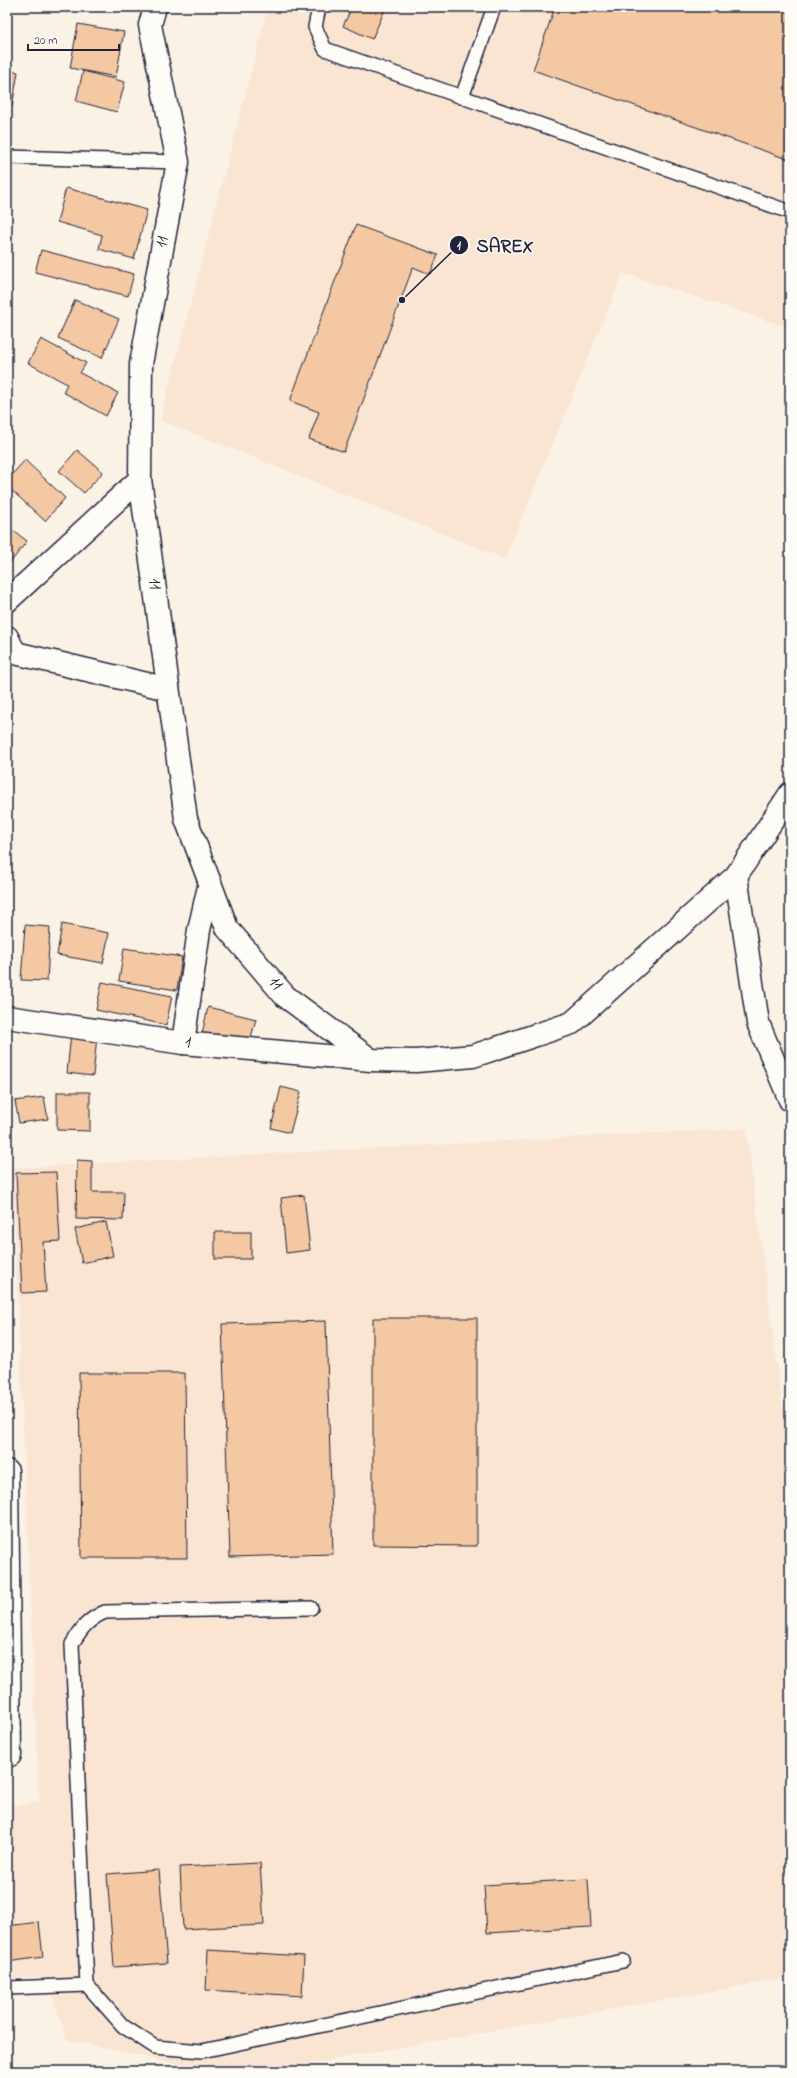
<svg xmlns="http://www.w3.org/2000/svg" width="797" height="2078" viewBox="0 0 797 2078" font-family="'Indie Flower',sans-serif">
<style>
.built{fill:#f9e5d2}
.building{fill:#f3c8a2;stroke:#22223b}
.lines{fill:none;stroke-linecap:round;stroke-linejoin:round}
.service-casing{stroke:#22223b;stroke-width:16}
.minor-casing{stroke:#22223b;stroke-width:25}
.service{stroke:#fdfcf7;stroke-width:13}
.minor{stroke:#fdfcf7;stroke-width:22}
.labels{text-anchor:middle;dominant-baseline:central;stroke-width:3;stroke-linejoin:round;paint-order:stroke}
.street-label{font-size:18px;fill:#22223b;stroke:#fdfcf7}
.leader{fill:none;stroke:#22223b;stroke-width:1.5}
.callout-dot{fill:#22223b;stroke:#fdfcf7;stroke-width:1.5}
.mark-label{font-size:12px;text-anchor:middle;font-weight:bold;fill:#fff}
.callout-label{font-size:19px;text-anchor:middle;font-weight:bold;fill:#22223b;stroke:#fdfcf7;stroke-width:3;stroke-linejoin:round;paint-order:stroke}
</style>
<rect width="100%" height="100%" fill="#fbf2e6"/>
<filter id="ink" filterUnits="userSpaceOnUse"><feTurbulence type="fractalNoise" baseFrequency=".025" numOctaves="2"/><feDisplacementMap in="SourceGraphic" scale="8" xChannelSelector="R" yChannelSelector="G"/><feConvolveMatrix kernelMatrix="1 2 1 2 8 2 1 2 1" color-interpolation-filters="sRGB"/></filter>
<g filter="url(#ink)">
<g class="built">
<polygon points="268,7 790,7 790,328 623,273 505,559 160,420"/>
<polygon points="746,1128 790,1463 790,1977 271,2071 210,2071 67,2040 46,1977 7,1978 7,1806 39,1802 12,1168"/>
</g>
<g class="building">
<polygon points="352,7 386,7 372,39 343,26"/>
<polygon points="555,7 790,7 790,160 533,70"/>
<polygon points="78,24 124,32 116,77 70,68"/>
<polygon points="7,70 18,72 12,107 7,106"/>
<polygon points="83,71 125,82 117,112 76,101"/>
<polygon points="66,188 147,210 134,259 99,249 102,235 57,222"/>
<polygon points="356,225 438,255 430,274 413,267 344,452 309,439 319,412 290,401"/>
<polygon points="41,250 134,274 128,296 35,272"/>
<polygon points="75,300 119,319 102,358 58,338"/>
<polygon points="41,339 86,363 80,373 118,393 106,416 63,392 67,384 28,363"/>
<polygon points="77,450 103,472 84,493 59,471"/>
<polygon points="25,460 65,498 45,521 7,486 7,480"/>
<polygon points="7,526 27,541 7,567"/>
<polygon points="62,924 109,933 103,963 57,955"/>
<polygon points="25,925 50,927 47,981 21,980"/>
<polygon points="124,948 182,957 177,990 119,981"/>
<polygon points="102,982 172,996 166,1025 96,1010"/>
<polygon points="208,1007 256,1019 249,1045 202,1034"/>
<polygon points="71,1033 97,1036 93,1076 67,1073"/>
<polygon points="281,1087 301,1092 290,1133 271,1128"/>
<polygon points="57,1092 90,1092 90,1131 57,1130"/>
<polygon points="44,1097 48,1119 19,1123 15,1101"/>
<polygon points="77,1160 92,1161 92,1192 124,1192 123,1220 76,1219"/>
<polygon points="56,1172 60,1241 43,1242 46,1292 22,1293 16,1173"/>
<polygon points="304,1195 310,1250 286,1253 281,1198"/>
<polygon points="106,1222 113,1256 82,1263 75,1229"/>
<rect x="215" y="1232" width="36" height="27"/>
<polygon points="373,1318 477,1318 477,1546 373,1545"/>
<polygon points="326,1321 333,1554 230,1557 222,1324"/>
<polygon points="79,1373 185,1373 187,1558 81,1558"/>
<polygon points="260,1863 264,1925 183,1929 180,1867"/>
<polygon points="159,1870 167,1963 114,1967 107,1874"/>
<polygon points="588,1879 591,1927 487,1933 484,1885"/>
<polygon points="39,1922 43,1957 7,1962 7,1926"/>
<polygon points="208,1950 304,1956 302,1996 206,1990"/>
</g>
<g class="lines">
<g class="service-casing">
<g id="service">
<polyline points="319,7 315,27 325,49 462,97"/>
<polyline points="494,7 462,97 790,212"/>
<polyline points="7,157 178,162"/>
<path d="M87 1985 72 1644C81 1629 88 1619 105 1612L311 1608"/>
<polyline points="7,1988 87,1985 123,2026 155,2047 202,2051 623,1961"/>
</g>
</g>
<g class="minor-casing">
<g id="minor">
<polyline points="155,7 150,25 178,162 141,364 140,479 186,819 227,928 285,996 371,1060"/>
<polyline points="7,601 140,479"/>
<polyline points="7,637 15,653 168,689"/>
<polyline points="736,876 758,1023 790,1100"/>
<polyline points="7,1017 183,1043 371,1060 416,1061 473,1056 572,1023 736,876 790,794"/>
<polyline points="183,1043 199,930 210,882"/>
<polyline points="7,1471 10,1755 7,1756"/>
</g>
</g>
<use href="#service" class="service"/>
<use href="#minor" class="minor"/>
</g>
</g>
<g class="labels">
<g class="street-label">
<text transform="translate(163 242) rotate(-80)">11</text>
<text transform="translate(154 584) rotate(82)">11</text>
<text transform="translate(275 984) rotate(50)">11</text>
<text transform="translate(188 1043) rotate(6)">1</text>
</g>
</g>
<path class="leader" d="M402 300L459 245"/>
<g class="callout-dot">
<circle cx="402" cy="300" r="4"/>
<circle cx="459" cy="245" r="10"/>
</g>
<g class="mark-label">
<text x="459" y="249">1</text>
</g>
<g class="callout-label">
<text x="505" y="252">SAREX</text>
</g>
<rect width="797" height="2078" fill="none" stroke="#fdfcf7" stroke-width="24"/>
<rect x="12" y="12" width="773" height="2054" fill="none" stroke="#22223b" stroke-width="1.5" filter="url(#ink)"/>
<path d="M28 44v6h91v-6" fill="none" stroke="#22223b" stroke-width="2"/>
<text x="34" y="44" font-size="12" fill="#22223b" stroke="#fdfcf7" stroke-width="3" paint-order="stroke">20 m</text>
</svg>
